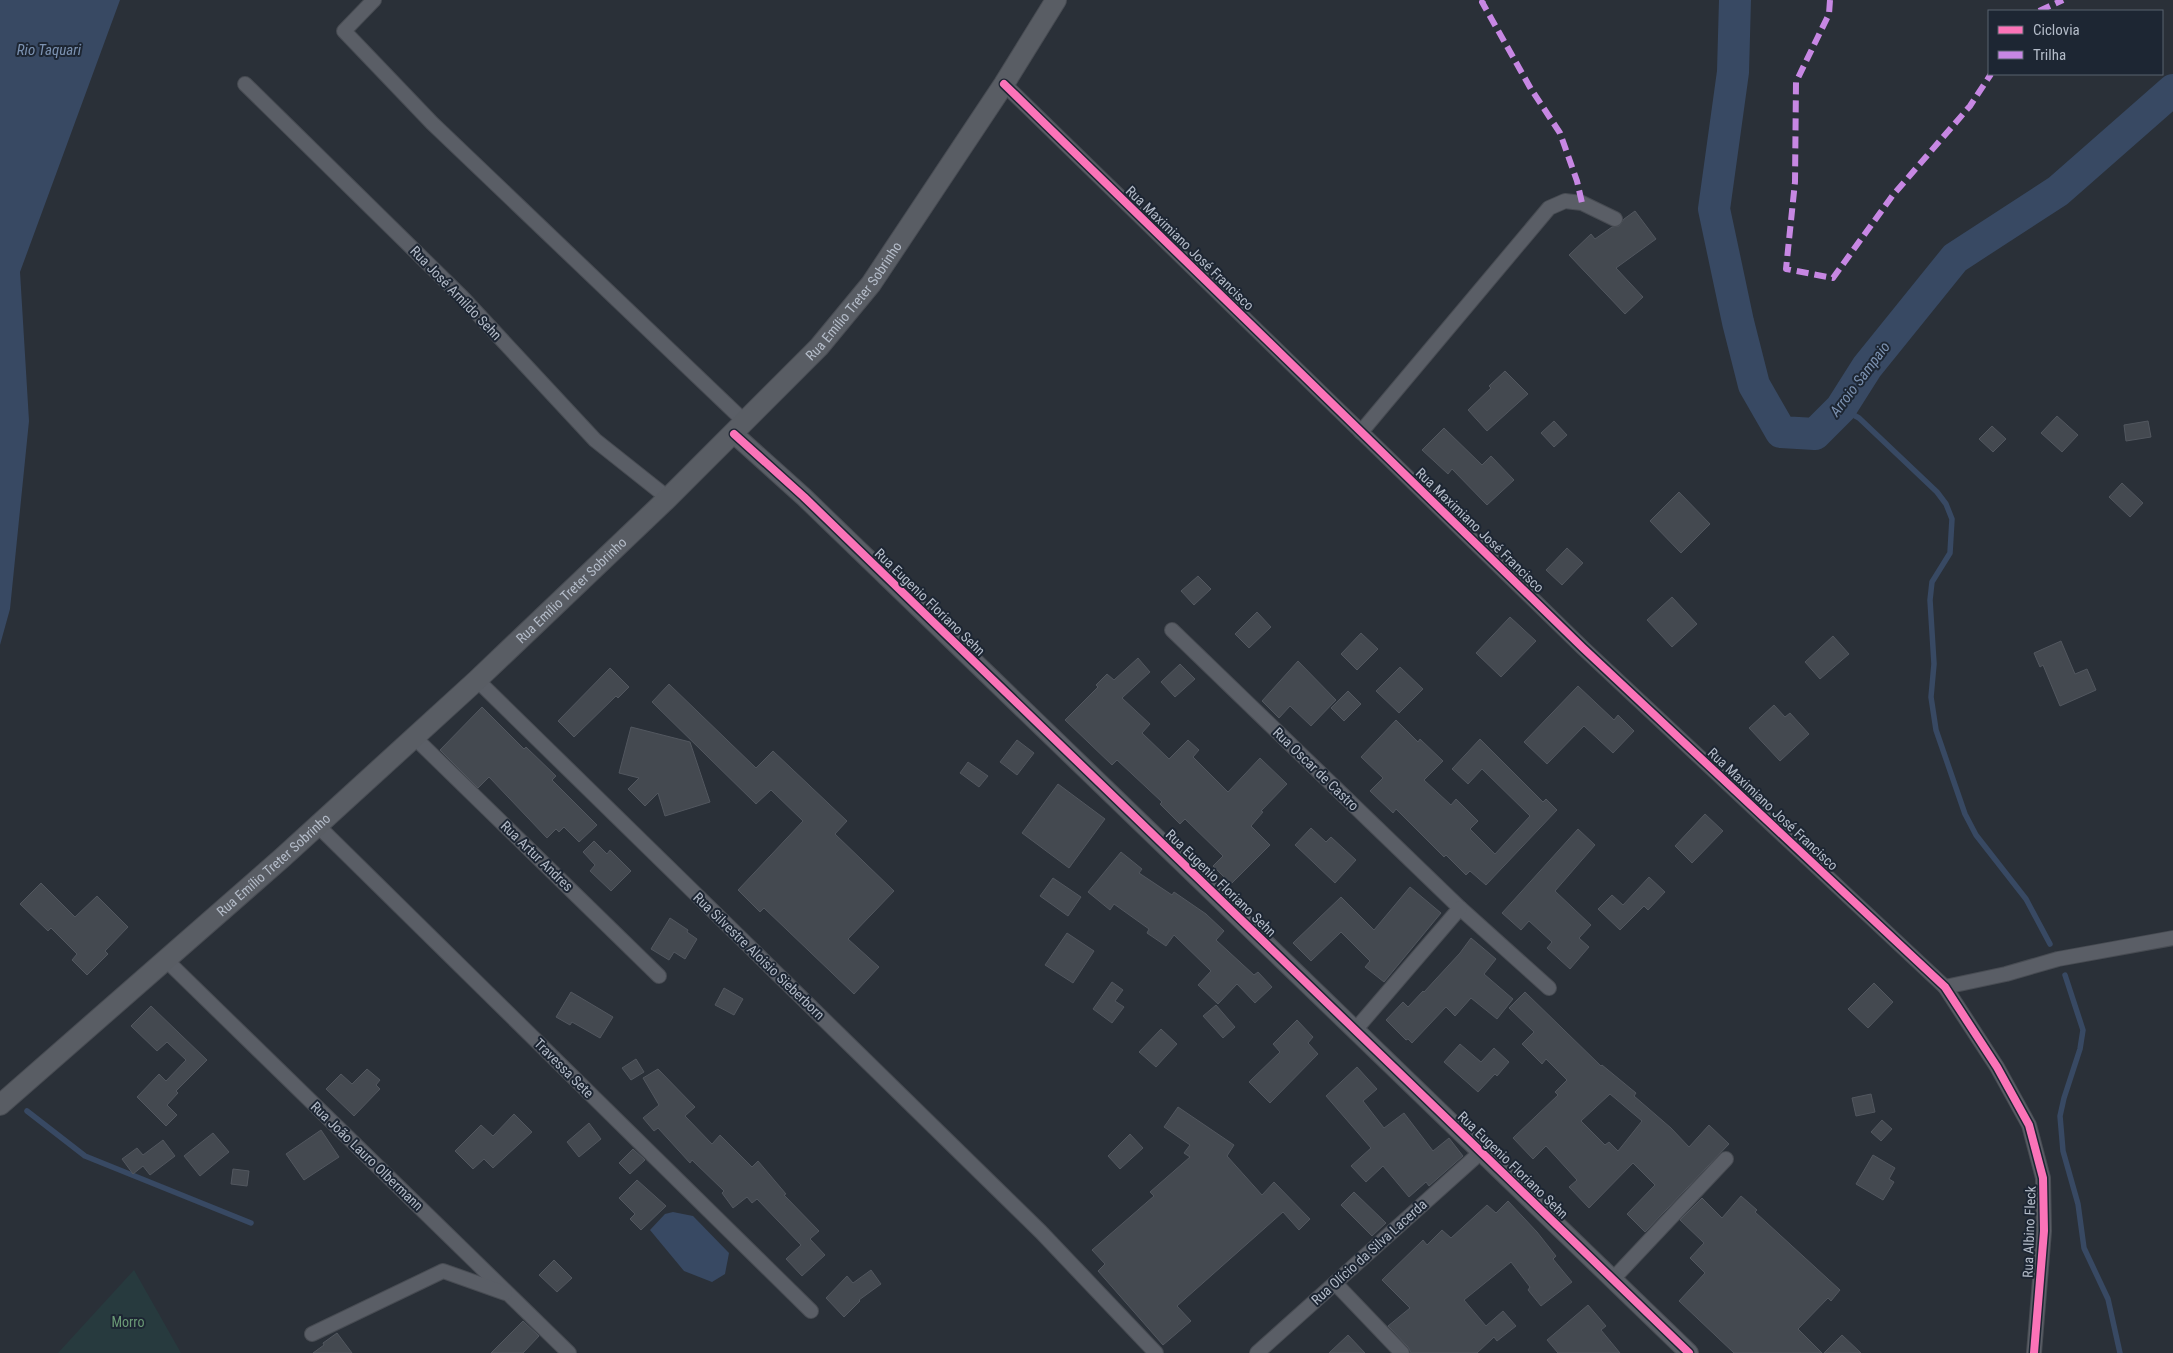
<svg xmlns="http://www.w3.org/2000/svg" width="2173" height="1353" viewBox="0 0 2173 1353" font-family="'Roboto Condensed',sans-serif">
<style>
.green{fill:#273a3e}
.water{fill:#384963}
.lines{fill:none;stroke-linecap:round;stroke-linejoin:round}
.stream{stroke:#384963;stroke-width:5.5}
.river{stroke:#384963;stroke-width:32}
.building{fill:#444950;stroke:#52575f;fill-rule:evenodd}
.minor-casing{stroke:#484c53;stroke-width:16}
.tertiary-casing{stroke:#484c53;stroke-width:20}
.secondary-casing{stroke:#484c53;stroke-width:22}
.minor{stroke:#5a5e66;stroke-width:14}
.tertiary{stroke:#5a5e66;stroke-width:18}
.secondary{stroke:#595d64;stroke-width:20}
.quiet{stroke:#c787e3;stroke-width:6;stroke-dasharray:12 6;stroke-linecap:butt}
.cycleway-casing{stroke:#1d2633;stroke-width:11}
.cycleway{stroke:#fb73b8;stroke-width:8}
.labels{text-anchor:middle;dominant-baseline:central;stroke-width:4;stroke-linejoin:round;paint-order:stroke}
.street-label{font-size:14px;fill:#b4bcc9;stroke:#1d2633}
.park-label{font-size:14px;fill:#6b9a76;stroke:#1d2633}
.water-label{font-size:15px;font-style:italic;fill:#7c92b1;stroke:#1d2633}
</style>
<rect width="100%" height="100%" fill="#2a3038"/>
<polygon class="green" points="134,1270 181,1353 58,1353"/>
<g class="water">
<polygon points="0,0 120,0 20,272 29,421 10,609 0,645"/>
<polygon points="673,1212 693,1216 729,1253 725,1274 712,1282 684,1271 650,1230 665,1214"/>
</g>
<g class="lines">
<g class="stream">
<polyline points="1841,408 1859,418 1937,492 1946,504 1952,519 1950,553 1932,582 1930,600 1934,664 1931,697 1936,730 1965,814 1976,835 2026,899 2050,944"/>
<polyline points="2065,975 2083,1030 2080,1049 2064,1098 2060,1116 2063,1151 2078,1204 2084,1248 2108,1299 2120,1353"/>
<polyline points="27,1111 85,1156 251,1223"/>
</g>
<polyline class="river" points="1735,0 1733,72 1714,209 1738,322 1754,385 1781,432 1815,434 1841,408 1867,367 1955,258 2058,191 2173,90"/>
</g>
<g class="building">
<polygon points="1635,211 1656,239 1616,268 1643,297 1625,314 1569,255 1591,234 1595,239 1612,227 1619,226 1624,219"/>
<polygon points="1505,371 1528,394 1487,431 1468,410 1491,388 1489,386"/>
<polygon points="2057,416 2078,435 2062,452 2041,433"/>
<polygon points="1554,421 1567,435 1554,447 1541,433"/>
<polygon points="2148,421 2151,437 2126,441 2124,425"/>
<polygon points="1992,426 2006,439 1993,452 1979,439"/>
<polygon points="1444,428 1482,465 1491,456 1514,480 1487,505 1452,469 1448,474 1422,450"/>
<polygon points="2122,483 2143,503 2130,517 2109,497"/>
<polygon points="1679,492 1710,524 1681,553 1650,521"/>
<polygon points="1567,548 1583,563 1562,585 1546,570"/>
<polygon points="1198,576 1211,589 1194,605 1181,591"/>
<polygon points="1672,597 1697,624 1672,647 1647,620"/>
<polygon points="1257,612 1271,627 1249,648 1235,634"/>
<polygon points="1510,617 1536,641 1501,677 1476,653"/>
<polygon points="1361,633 1378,649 1357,670 1341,654"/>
<polygon points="1833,636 1849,654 1820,679 1805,662"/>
<polygon points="2061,641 2075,674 2087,669 2096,690 2060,706 2043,665 2040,667 2034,653"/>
<polygon points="1138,658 1150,672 1122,698 1150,724 1142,733 1169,759 1188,740 1199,750 1193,757 1228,792 1260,758 1287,784 1261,811 1263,812 1251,826 1270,845 1231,884 1213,866 1223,856 1185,819 1180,824 1160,804 1162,802 1117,760 1112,765 1065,720 1098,687 1096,685 1107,674 1114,680"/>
<polygon points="1298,661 1336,700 1311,726 1290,706 1279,718 1262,701"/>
<polygon points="1180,664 1195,679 1175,697 1161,682"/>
<polygon points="1400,667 1423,689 1399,713 1376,691"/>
<polygon points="610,668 629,687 618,698 616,696 574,737 558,721"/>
<polygon points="669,684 756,768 773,751 847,821 835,834 894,891 848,939 879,967 854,994 764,908 760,912 738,890 803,821 771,790 756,804 652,702"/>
<polygon points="1578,686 1614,720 1618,715 1634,731 1613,753 1584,726 1547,764 1524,742"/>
<polygon points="1348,691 1361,704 1344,721 1331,708"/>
<polygon points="1774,705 1785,717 1790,713 1809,734 1780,761 1749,728"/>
<polygon points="482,707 524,749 526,747 556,776 552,780 597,825 579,842 564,827 559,832 556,829 547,838 489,777 478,788 440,750"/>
<polygon points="1396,720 1418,742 1420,739 1443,761 1424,780 1451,805 1456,799 1478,821 1470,829 1495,854 1530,816 1482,769 1468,784 1452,769 1480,739 1543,802 1546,799 1557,810 1486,885 1470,871 1466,875 1446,855 1444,857 1396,809 1393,813 1370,791 1383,778 1361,757"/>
<polygon points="631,727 690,742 710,802 665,816 658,793 645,806 628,789 639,778 619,773"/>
<polygon points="1017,740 1034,753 1017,775 1000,762"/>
<polygon points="968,762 988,776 979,787 960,773"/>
<polygon points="1058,784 1105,819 1069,868 1022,833"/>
<polygon points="1705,814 1723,831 1692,863 1675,846"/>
<polygon points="1311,828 1326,842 1331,837 1356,860 1335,883 1295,845"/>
<polygon points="1578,829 1595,845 1555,891 1591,925 1579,938 1589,947 1570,969 1547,948 1552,942 1529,921 1521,930 1502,913"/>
<polygon points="594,841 607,854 610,850 631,871 611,891 590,871 595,865 583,852"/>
<polygon points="1121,852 1142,869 1139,873 1172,895 1174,892 1206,914 1224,931 1216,940 1254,975 1258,972 1272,987 1255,1003 1237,984 1218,1004 1198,985 1211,971 1174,935 1166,946 1147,933 1149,929 1114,904 1110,910 1088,892"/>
<polygon points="1649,877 1665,892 1648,910 1644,906 1620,930 1598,909 1612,895 1623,905"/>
<polygon points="1053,878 1081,897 1068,916 1040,896"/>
<polygon points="41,883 75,917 97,896 128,927 105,951 108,954 87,975 72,960 77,954 51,928 48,931 20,904"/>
<polygon points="1410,887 1441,913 1384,982 1365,967 1370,961 1341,932 1311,961 1293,943 1341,897 1374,930"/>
<polygon points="670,918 688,930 687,932 697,939 685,959 674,952 669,960 651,949"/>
<polygon points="1067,933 1094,951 1073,983 1045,965"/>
<polygon points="1471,938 1496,959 1484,974 1513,999 1497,1019 1471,998 1455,1016 1446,1007 1412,1043 1408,1039 1406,1040 1386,1020 1403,1002 1408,1007 1423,991 1424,992 1460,953"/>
<polygon points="1112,982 1123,990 1115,1001 1124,1007 1112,1023 1093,1009"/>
<polygon points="1874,983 1893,1002 1868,1028 1848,1009"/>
<polygon points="724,988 743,999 734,1015 715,1005"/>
<polygon points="571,992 613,1017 600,1038 572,1022 570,1025 556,1017"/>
<path d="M1525 992 1601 1066 1602 1065 1636 1093 1634 1096 1671 1128 1689 1147 1709 1125 1729 1144 1645 1232 1627 1214 1655 1185 1633 1163 1589 1208 1569 1187 1577 1180 1546 1146 1533 1159 1513 1138 1558 1095 1555 1092 1567 1080 1546 1059 1542 1064 1522 1044 1534 1032 1509 1008ZM1610 1094 1642 1121 1618 1151 1609 1142 1605 1145 1581 1121Z"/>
<polygon points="1216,1005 1235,1027 1223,1038 1203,1016"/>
<polygon points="151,1006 207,1060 176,1091 178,1093 167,1105 177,1115 166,1126 137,1097 159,1074 166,1081 186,1060 167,1042 157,1051 131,1026"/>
<polygon points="1297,1020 1313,1037 1308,1043 1318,1054 1270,1103 1249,1082 1280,1052 1273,1044"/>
<polygon points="1161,1029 1177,1044 1156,1067 1139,1052"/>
<polygon points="1460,1044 1481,1062 1494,1048 1509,1062 1497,1076 1495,1074 1478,1092 1444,1062"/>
<polygon points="636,1059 644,1072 631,1080 622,1068"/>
<polygon points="1357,1067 1377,1089 1363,1101 1384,1128 1404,1113 1433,1151 1449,1138 1463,1156 1429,1186 1426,1182 1409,1197 1383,1166 1366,1182 1351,1166 1371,1148 1326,1096"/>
<polygon points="367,1069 380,1080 376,1085 380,1089 354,1116 326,1089 341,1074 352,1084"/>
<polygon points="658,1069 695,1107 685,1116 712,1144 720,1135 752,1167 758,1161 786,1194 784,1195 819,1231 810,1239 825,1255 802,1276 786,1259 801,1245 757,1199 752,1203 747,1197 733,1208 722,1193 724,1191 692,1160 690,1163 658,1128 654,1131 643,1118 659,1105 643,1078"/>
<polygon points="1871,1094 1875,1112 1856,1116 1852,1098"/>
<polygon points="1178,1107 1234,1145 1227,1156 1262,1195 1274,1182 1310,1219 1299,1230 1283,1212 1177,1306 1191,1321 1163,1345 1098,1271 1105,1264 1092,1250 1154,1196 1150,1192 1190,1157 1184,1153 1190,1145 1164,1127"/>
<polygon points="514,1114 532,1132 493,1168 484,1159 473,1169 455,1151 481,1125 493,1136"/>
<polygon points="1882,1120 1892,1129 1881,1141 1871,1132"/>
<polygon points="589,1123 601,1139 579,1157 567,1142"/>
<polygon points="321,1130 339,1157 304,1180 286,1154"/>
<polygon points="213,1133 229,1152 200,1176 184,1156"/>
<polygon points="1130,1134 1143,1148 1120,1169 1108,1156"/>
<polygon points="163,1140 175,1156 150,1175 143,1166 133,1174 122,1159 137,1148 143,1155"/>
<polygon points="633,1149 645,1160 630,1174 619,1163"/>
<polygon points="1873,1155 1895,1168 1889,1179 1894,1182 1883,1200 1856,1184"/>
<polygon points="233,1169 249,1171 247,1186 231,1184"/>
<polygon points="637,1180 666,1206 641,1230 630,1219 635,1214 619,1198"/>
<polygon points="1354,1192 1386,1223 1372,1236 1341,1205"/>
<polygon points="1741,1196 1757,1210 1755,1212 1840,1290 1831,1301 1828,1298 1798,1329 1822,1353 1734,1353 1679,1301 1705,1273 1690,1258 1704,1243 1680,1220 1702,1198 1722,1218"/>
<polygon points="1508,1201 1537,1232 1556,1256 1553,1259 1572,1282 1541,1306 1528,1290 1530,1287 1511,1262 1464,1300 1486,1326 1503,1311 1516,1326 1497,1341 1494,1337 1477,1353 1411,1353 1408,1347 1388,1326 1410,1308 1382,1280 1423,1240 1427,1245 1442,1230 1451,1238 1487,1205 1496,1213"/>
<polygon points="554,1260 572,1278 557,1292 539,1275"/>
<polygon points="871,1270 881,1284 859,1300 860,1301 844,1317 826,1298 847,1276 853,1283"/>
<polygon points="1588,1305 1606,1326 1601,1330 1620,1353 1558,1353 1547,1340"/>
<polygon points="523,1321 539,1336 523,1353 491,1353"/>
<polygon points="337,1333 352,1353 313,1353 324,1345 323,1343"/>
<polygon points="1348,1335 1365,1353 1329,1353"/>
<polygon points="1842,1335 1861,1353 1824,1353"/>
</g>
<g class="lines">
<g class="minor-casing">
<g id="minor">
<polyline points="374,0 344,31 432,123 745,422"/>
<polyline points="245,84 463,298 595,440 668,498"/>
<polyline points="1004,84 1583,648 1945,987 1997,1067 2029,1125 2043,1178 2044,1231 2034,1353"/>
<polyline points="1361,432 1549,208 1565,201 1582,203 1615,219"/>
<polyline points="1172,630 1460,908 1549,988"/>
<polyline points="477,680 1041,1232 1156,1353"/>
<polyline points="414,737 659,976"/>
<polyline points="317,825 811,1311"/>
<polyline points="165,959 569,1353"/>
<polyline points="1945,987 2006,974 2058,959 2173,938"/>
<polyline points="1356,1029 1460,908"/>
<polyline points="1613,1279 1726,1159"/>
<polyline points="1335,1283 1402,1353"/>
<polyline points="312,1334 443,1271 505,1293"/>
<polyline points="1257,1353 1481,1152"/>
</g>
</g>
<g class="tertiary-casing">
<polyline id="tertiary" points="734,434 804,497 1689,1353"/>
</g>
<g class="secondary-casing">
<g id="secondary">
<path id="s1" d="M0 1105 282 858 477 680 668 498 819 347 871 284 1004 84 1056 0"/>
</g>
</g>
<use href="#minor" class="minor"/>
<use href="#tertiary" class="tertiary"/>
<use href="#secondary" class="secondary"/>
<g class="quiet">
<polyline points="1484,0 1482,2 1531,89 1560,133 1577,181 1582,203"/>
<polyline points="1830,0 1829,14 1796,82 1795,182 1786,269 1833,278 1893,195 1970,106 1991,74"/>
<polyline points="2039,11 2063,0"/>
</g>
<g class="cycleway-casing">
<g id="cycleway">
<polyline points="1004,84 1583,648 1945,987 1997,1067 2029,1125 2043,1178 2044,1231 2034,1353"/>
<polyline points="734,434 804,497 1689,1353"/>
</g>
</g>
<use href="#cycleway" class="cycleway"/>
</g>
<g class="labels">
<g class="street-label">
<text transform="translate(1190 248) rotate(44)">Rua Maximiano José Francisco</text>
<text transform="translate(456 293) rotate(46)">Rua José Arnildo Sehn</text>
<text stroke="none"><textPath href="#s1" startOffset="1174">Rua Emílio Treter Sobrinho</textPath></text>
<text transform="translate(1480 530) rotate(44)">Rua Maximiano José Francisco</text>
<text stroke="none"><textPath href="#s1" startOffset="769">Rua Emílio Treter Sobrinho</textPath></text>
<text transform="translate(930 602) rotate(44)">Rua Eugenio Floriano Sehn</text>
<text transform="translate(1316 769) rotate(44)">Rua Oscar de Castro</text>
<text transform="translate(1773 809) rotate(43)">Rua Maximiano José Francisco</text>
<text transform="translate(537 856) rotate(44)">Rua Artur Andres</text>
<text stroke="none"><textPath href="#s1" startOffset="364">Rua Emílio Treter Sobrinho</textPath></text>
<text transform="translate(1221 883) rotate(44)">Rua Eugenio Floriano Sehn</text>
<text transform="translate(759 956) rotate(44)">Rua Silvestre Aloisio Sieberborn</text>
<text transform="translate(564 1068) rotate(45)">Travessa Sete</text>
<text transform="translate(367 1156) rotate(44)">Rua João Lauro Olbermann</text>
<text transform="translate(1513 1165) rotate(44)">Rua Eugenio Floriano Sehn</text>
<text transform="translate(2029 1232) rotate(-88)">Rua Albino Fleck</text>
<text transform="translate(1369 1252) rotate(-42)">Rua Olício da Silva Lacerda</text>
</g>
<g class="park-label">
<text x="128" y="1322">Morro</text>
</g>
<g class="water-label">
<text x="49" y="50">Rio Taquari</text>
<text transform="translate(1860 379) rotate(-53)">Arroio Sampaio</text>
</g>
</g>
<rect x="1988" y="10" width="175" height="65" fill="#1d2633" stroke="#59626f"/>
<rect x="1998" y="26" width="25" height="8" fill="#fb73b8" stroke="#59626f"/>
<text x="2033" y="35" font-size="15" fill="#b4bcc9">Ciclovia</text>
<rect x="1998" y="51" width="25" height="8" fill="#c787e3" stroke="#59626f"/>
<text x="2033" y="60" font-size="15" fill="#b4bcc9">Trilha</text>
</svg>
